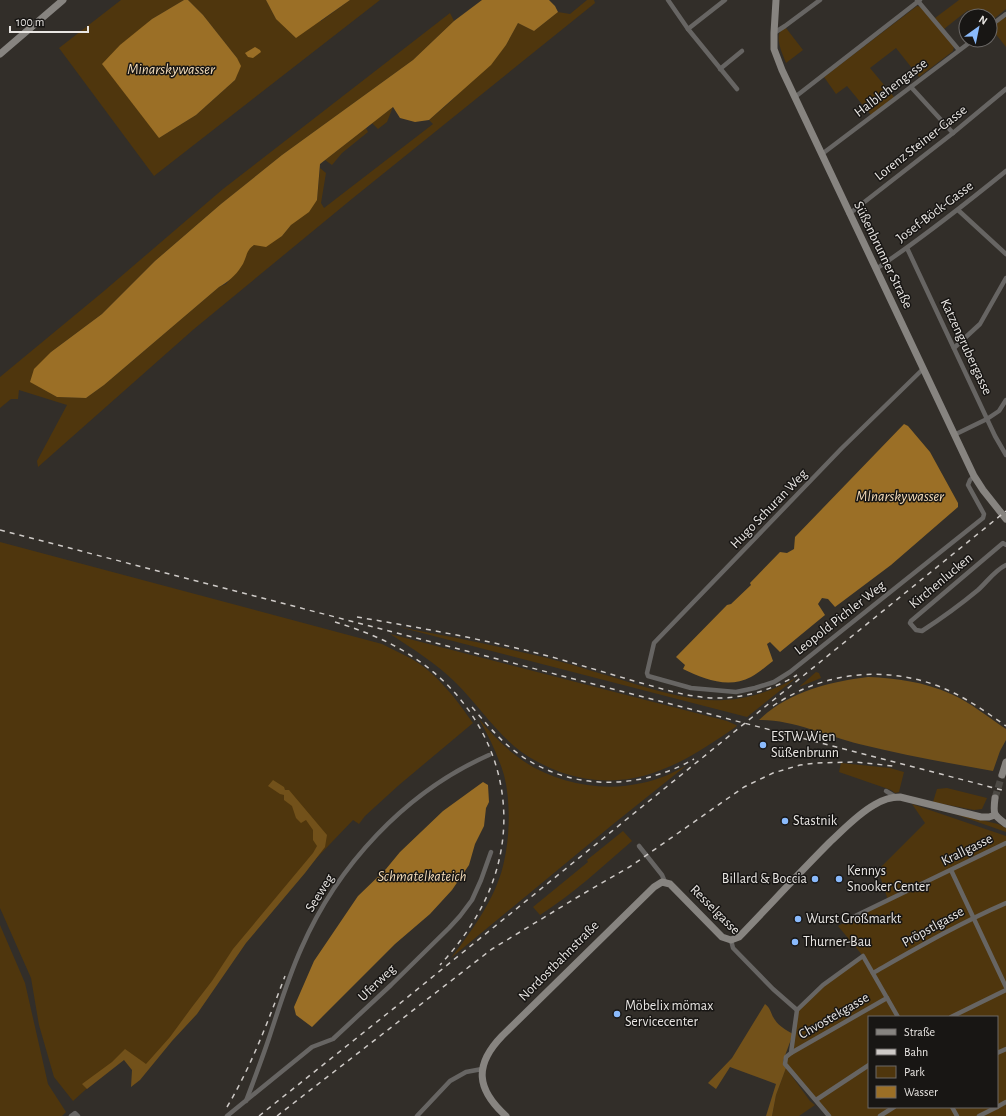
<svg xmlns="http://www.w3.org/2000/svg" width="1006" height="1116" viewBox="0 0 1006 1116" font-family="'Alegreya Sans',sans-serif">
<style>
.green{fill:#4f360d;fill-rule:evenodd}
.forest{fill:#72511a}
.water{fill:#9b6f26}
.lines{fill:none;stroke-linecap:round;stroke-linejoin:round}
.secondary-tunnel{stroke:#4d4a45;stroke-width:7;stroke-dasharray:7 3.5;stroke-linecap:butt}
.street{stroke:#676563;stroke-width:4.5}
.secondary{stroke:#878480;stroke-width:7}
.rail{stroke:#cecac7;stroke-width:1.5;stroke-dasharray:5 5;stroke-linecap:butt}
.poi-dot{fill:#8abafc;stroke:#181614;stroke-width:1.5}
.labels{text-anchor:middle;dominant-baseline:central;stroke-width:3;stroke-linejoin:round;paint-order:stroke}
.street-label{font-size:14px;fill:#e9e6e3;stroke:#181614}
.poi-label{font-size:14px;fill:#e9e6e3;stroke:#181614;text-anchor:start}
.water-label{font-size:15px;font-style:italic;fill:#f5ddba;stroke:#181614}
</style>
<rect width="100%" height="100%" fill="#322e29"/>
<g class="green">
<polygon points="121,0 184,0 152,19 141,29 159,138 196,115 235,80 237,58 203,15 188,0 266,0 276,19 321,21 350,0 380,0 154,176 59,48"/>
<polygon points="587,0 594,0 595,3 353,198 194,329 38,467 37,461 67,405 19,390 18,399 11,399 0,408 0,377 104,291 223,189 450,13 454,21 413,60 282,155 221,204 155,261 102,314 51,352 31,382 57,397 86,398 104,385 219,287 226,284 241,267 248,249 254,245 282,236 291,225 317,200 320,168 326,173 321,203 324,208 433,124 429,120 450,102 506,45 518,23 534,31 558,12 570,14"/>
<polygon points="959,0 1006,0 1006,9 990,22 990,16 973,16 968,10 944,29 935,18"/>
<polygon points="917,6 921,7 954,46 953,51 919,77 896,48 870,68 894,97 871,115 847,86 836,94 824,77"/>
<polygon points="1006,15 1006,47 991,28"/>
<path d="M786 28 803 50 786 63C783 55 777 43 779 34 780 31 784 29 786 28Z"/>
<polygon points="393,107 387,122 378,129 372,123"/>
<polygon points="366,128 368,132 342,153 332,165 325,160"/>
<path d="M0 542 382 644C391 649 401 653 410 658 437 673 456 699 473 723L399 785 365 816 359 824 353 820 286 890 208 992 145 1069 126 1053 73 1101 54 1077 39 1025 31 978 0 908Z"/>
<path d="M399 627C448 636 498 646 547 658 578 666 608 676 638 685 666 693 695 702 724 700 750 699 774 690 796 678L747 717Z"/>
<path d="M390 634 727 721 736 725 737 726C681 765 631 796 560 772 545 766 528 758 515 747 493 728 476 703 456 683 436 663 413 649 390 634Z"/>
<polygon points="816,672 819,673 821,678 799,687"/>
<path d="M479 719C490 732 501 744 514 754 548 782 599 793 642 783 658 780 673 773 687 765L612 825 451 958C471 932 495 899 503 866 510 839 511 802 504 775 498 755 489 737 479 719Z"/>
<polygon points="841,763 890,768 904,772 899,792 895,793 891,790 839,772"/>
<polygon points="947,788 987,798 982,809 974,810 933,802 937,789"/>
<path d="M912 804 1006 836V1116H829L785 1064V1060L791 1053 797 1010 817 990 863 956 838 926 888 900 878 870 925 823ZM869 1017H997V1107H869Z"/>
<polygon points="952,813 998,824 1006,828 1006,832"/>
<path d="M623 831 632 841C602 867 573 894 540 915L533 907 588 862 587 860Z"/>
<polygon points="0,925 25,983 48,1084 66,1112 62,1116 0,1116"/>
<polygon points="786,1068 810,1101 815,1105 799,1116 772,1116 776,1095"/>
</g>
<g class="forest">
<path d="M868 677C897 678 924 682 951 694 971 703 988 717 1006 729V740L1000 751 993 771C948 763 903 755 859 744 828 736 790 719 759 720 788 692 828 682 868 677Z"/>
<polygon points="273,780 284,787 285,790 289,790 327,835 325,847 305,873 246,943 197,1014 172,1041 140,1080 131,1087 132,1070 124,1060 87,1089 82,1084 112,1062 125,1049 146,1064 170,1037 192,1007 212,981 233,949 313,853 317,846 313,840 313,830 306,820 301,823 296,818 292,806 284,800 284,795 280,794 268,786"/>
<path d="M765 1004C771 1008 771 1015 775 1020 779 1026 786 1030 793 1034L783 1061V1064L786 1068 776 1095 772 1116H766L776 1084 730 1067 716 1089 708 1083 732 1058Z"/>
</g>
<g class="water">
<polygon points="184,0 188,0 203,15 237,58 241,66 235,80 196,115 159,138 102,64 120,45 152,19"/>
<polygon points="266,0 350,0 296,38 276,19"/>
<path d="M482 0H549L555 6 558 12 534 31 518 23 506 45 491 65 429 120 415 122 400 118 393 107 320 164 317 200 309 212 291 225 282 236 266 247 254 245C245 251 247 259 241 267 236 275 227 283 219 287L104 385 86 398 57 397 30 382 34 369 51 352 102 314 155 261 221 204 282 155 413 60 454 21Z"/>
<polygon points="255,47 260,50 261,52 253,58 248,57 245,53"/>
<path d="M904 424 908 426 930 452 958 503V507L891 565 835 607 828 599 822 598 818 604 825 615 780 652 770 642 767 644 773 661C766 666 759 673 751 677 728 689 704 679 683 669L685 665 676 657 727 605 731 604 751 585 750 583 780 552 787 553 794 549 795 537Z"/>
<polygon points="483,782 488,785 489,802 486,808 484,826 475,844 469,865 452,890 430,914 395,944 312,1027 296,1015 294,1007 314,961 358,896 386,869 400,852 443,811"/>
</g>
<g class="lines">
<polyline class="secondary-tunnel" points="995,798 1002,775"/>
<g class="street">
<polyline points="668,0 688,29 737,89"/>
<polyline points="917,0 959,50"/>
<polyline points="990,26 1006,14"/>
<polyline points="688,29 725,0"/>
<polyline points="774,33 785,26 820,0"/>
<polyline points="720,69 742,51"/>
<polyline points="911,87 953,133"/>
<polyline points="795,97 920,0"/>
<polyline points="822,154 973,40"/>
<polyline points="958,210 1006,254"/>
<polyline points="849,214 953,133 1006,89"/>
<polyline points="907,248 995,436 1006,455"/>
<path d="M876 269C921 239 964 205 1006 171"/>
<polyline points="954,348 980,324 1006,278"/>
<polyline points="923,369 842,448 654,643 647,673 648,676 691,688 736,692 755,688 774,682 790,672 983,518 984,514 968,485 970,480 974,476"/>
<polyline points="954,435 987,419 999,411 1006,400"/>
<path d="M1006 545 1003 543 911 621 910 623 916 630 922 631C942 618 960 605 978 590 987 582 995 570 1006 565"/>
<polyline points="886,791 896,797"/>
<polyline points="639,846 662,875 665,882"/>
<polyline points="951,870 1006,987"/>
<polyline points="851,918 1006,843"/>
<polyline points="731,940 733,948 773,989 797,1010"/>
<path d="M873 973C917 948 960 923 1006 903"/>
<polyline points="951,1017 1006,990"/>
<polyline points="791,1053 797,1010 823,985 863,956 898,1017"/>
<polyline points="997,1053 1006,1049"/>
<polyline points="816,1100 869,1065"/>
<path d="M246 1101C254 1080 262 1059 269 1038 279 1008 288 978 301 949 337 866 405 792 489 755"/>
<polyline points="952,1107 957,1116"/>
<polyline points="997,1107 1006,1102"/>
<polyline points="71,1116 75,1113 78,1116"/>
<polyline points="227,1116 312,1047 333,1039 391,985 449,928 460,916 472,900 481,880 491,852"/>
<polyline points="417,1116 450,1081 466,1072 482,1069"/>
<polyline points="829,1116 785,1064 786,1057 791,1053 887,998"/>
<polyline points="880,1116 894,1107"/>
<polyline points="979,1116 997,1107"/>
</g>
<g class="secondary">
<polyline points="776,0 774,33 774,49 782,70 974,476 983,490 1006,519"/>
<polyline points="0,54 63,0"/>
<polyline points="1002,775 1006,762"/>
<path d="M995 798C993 814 993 815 1006 824"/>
<path d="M506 1116C476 1089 474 1065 502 1036L654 887 662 882 670 884 722 937 731 940 739 937C769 906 799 873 830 842 844 829 858 814 874 805 882 800 891 797 900 797L981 817H989L995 815"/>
</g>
<g class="rail">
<polyline points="0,530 1006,791"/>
<path d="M357 617C422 628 488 640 552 657 580 665 607 673 634 681 660 688 686 697 713 698 742 699 772 690 797 675"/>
<path d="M335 622C361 630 387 640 410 655 486 703 523 792 494 878 483 911 463 940 440 965"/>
<path d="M773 706C827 669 895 664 954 693 972 702 989 714 1006 726"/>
<path d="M472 707C485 722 497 737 512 749 565 791 636 792 694 759"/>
<path d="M227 1107C252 1065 268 1021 285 976"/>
<polyline points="259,1116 398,1005 1006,511"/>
<polyline points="277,1116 492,949 576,898 631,866 744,787 773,773 800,765 816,763 855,762 893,766"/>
</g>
</g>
<g class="poi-dot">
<circle cx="763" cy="745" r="4"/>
<circle cx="785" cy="821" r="4"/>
<circle cx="815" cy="879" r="4"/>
<circle cx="839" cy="879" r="4"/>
<circle cx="798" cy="919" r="4"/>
<circle cx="795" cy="942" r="4"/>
<circle cx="617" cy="1014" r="4"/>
</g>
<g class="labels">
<g class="street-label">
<text transform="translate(891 88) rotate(-37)">Halblehengasse</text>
<text transform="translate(921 143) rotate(-38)">Lorenz Steiner-Gasse</text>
<text transform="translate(935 212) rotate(-37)">Josef-Böck-Gasse</text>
<text transform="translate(883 255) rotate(64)">Süßenbrunner Straße</text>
<text transform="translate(966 347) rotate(65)">Katzengrubergasse</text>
<text transform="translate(769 509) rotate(-46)">Hugo Schuran Weg</text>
<text transform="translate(941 581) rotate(-40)">Kirchenlucken</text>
<text transform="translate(840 618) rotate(-38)">Leopold Pichler Weg</text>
<text transform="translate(967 850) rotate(-26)">Krallgasse</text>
<text transform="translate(320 893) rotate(-58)">Seeweg</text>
<text transform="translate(715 910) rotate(45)">Resselgasse</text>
<text transform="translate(933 927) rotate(-29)">Pröpstlgasse</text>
<text transform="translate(559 961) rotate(-45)">Nordostbahnstraße</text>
<text transform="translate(377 983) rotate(-44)">Uferweg</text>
<text transform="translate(834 1016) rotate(-30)">Chvostekgasse</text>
</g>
<g class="poi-label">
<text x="771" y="737">ESTW Wien<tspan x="771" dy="16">Süßenbrunn</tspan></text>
<text x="793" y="821">Stastnik</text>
<text x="847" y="871">Kennys<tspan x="847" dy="16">Snooker Center</tspan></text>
<text x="807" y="879" text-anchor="end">Billard &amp; Boccia</text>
<text x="806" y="919">Wurst Großmarkt</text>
<text x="803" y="942">Thurner-Bau</text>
<text x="625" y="1006">Möbelix mömax<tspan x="625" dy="16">Servicecenter</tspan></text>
</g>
<g class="water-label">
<text x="171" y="69">Minarskywasser</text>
<text x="900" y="496">Mlnarskywasser</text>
<text x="422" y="876">Schmatelkateich</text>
</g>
</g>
<rect x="868" y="1016" width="130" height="92" fill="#181614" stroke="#6c6967"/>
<rect x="876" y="1029" width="20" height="6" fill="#878480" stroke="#6c6967"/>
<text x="904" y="1036" font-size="12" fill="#e9e6e3">Straße</text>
<rect x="876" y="1049" width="20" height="6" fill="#cecac7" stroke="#6c6967"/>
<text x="904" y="1056" font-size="12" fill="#e9e6e3">Bahn</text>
<rect x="876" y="1066" width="20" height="12" fill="#4f360d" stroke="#6c6967"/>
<text x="904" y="1076" font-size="12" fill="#e9e6e3">Park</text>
<rect x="876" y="1086" width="20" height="12" fill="#9b6f26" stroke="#6c6967"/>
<text x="904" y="1096" font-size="12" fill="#e9e6e3">Wasser</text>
<g transform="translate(978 28) rotate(33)"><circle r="19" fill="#181614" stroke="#6c6967"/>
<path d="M0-3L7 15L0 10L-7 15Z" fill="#8abafc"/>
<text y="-6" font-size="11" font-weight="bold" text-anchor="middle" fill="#e9e6e3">N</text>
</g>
<path d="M10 26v6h78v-6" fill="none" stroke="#e9e6e3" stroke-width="2"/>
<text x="16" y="26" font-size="12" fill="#e9e6e3" stroke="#181614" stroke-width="3" paint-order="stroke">100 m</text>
</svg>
